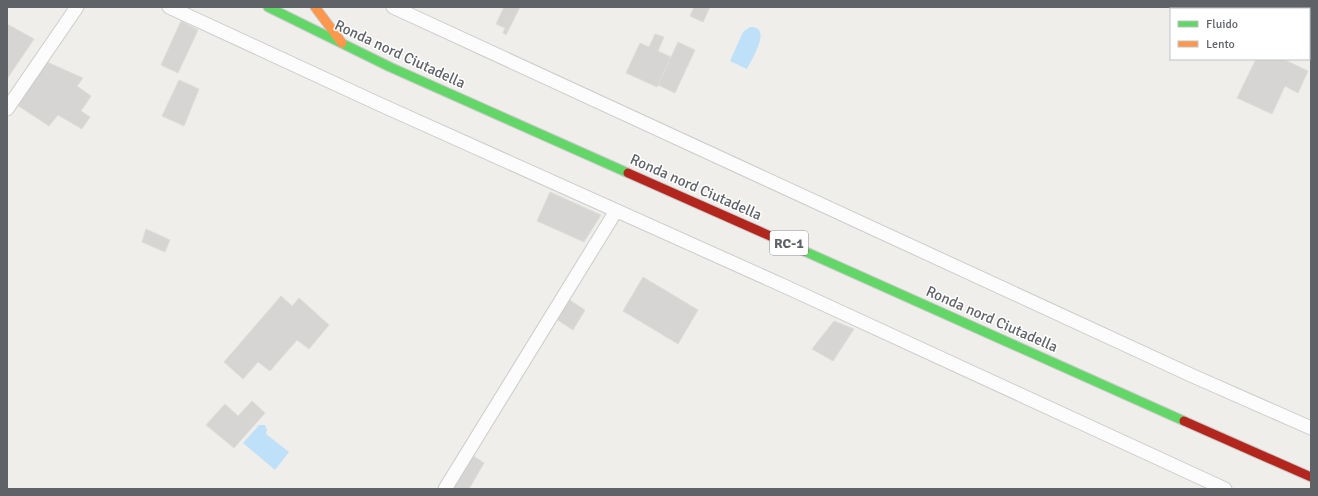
<svg xmlns="http://www.w3.org/2000/svg" width="1318" height="496" viewBox="0 0 1318 496" font-family="Signika,sans-serif">
<style>
.water{fill:#bfe0f9}
.building{fill:#d6d5d3;stroke:#deddd9}
.lines{fill:none;stroke-linecap:round;stroke-linejoin:round}
.lane-casing{stroke:#cbcccc;stroke-width:15}
.fast-casing{stroke:#cacacb;stroke-width:11}
.slow-casing{stroke:#cacacb;stroke-width:11}
.jam-casing{stroke:#cacacb;stroke-width:11}
.lane{stroke:#fdfcfc;stroke-width:13}
.fast{stroke:#63d668;stroke-width:9}
.slow{stroke:#ff974d;stroke-width:9}
.jam{stroke:#b3261e;stroke-width:9}
.labels{text-anchor:middle;dominant-baseline:central;stroke-width:3;stroke-linejoin:round;paint-order:stroke}
.shield{fill:#fff;stroke:#8f9295;stroke-width:1}
.shield-label{font-size:14px;font-weight:bold;fill:#5f6368}
.street-label{font-size:15px;fill:#5f6368;stroke:#fff}
</style>
<rect width="100%" height="100%" fill="#efeeea"/>
<g class="water">
<path d="M750 27C773 26 752 59 747 69L730 61 743 32Z"/>
<polygon points="259,425 265,425 267,430 266,434 289,452 275,470 243,443"/>
</g>
<g class="building">
<polygon points="504,7 520,7 506,35 503,33 505,28 496,24"/>
<polygon points="694,7 710,7 703,22 690,16"/>
<polygon points="181,21 198,30 178,73 161,65"/>
<polygon points="7,24 34,39 7,79"/>
<polygon points="655,34 664,37 658,51 671,57 657,87 626,73 640,43 649,47"/>
<polygon points="678,42 695,50 675,93 658,85"/>
<polygon points="1256,59 1283,59 1308,71 1298,93 1285,86 1272,114 1237,98"/>
<polygon points="47,62 83,78 77,86 91,96 81,111 90,117 82,129 58,115 49,126 17,105"/>
<polygon points="179,80 199,89 184,126 162,116"/>
<polygon points="550,192 601,215 584,242 537,221"/>
<polygon points="146,229 170,240 165,252 142,242"/>
<polygon points="643,277 698,310 678,344 623,311"/>
<polygon points="281,296 292,306 299,298 329,325 309,349 297,340 270,371 258,362 243,379 224,362"/>
<polygon points="568,299 585,310 573,330 556,319"/>
<polygon points="834,321 854,329 833,361 812,349"/>
<polygon points="252,401 265,413 234,448 206,425 225,404 238,416"/>
<polygon points="472,455 484,463 469,489 450,489"/>
</g>
<g class="lines">
<g class="lane-casing">
<g id="lane">
<polyline points="169,7 379,104 782,285 1225,489"/>
<polyline points="393,7 1193,376 1311,428"/>
<polyline points="7,109 77,7"/>
<polyline points="445,489 616,211"/>
</g>
</g>
<g class="fast-casing">
<g id="fast">
<polyline points="268,7 390,67 628,173"/>
<polyline points="804,251 1184,421"/>
</g>
</g>
<g class="slow-casing">
<polyline id="slow" points="315,7 342,43"/>
</g>
<g class="jam-casing">
<g id="jam">
<polyline points="628,173 804,251"/>
<polyline points="1184,421 1311,477"/>
</g>
</g>
<use href="#lane" class="lane"/>
<use href="#fast" class="fast"/>
<use href="#slow" class="slow"/>
<use href="#jam" class="jam"/>
</g>
<g class="labels">
<rect class="shield" x="770" y="231" width="38" height="24" rx="3"/>
<g class="shield-label">
<text x="789" y="243">RC-1</text>
</g>
<g class="street-label">
<text transform="translate(400 54) rotate(25)">Ronda nord Ciutadella</text>
<text transform="translate(696 187) rotate(24)">Ronda nord Ciutadella</text>
<text transform="translate(992 319) rotate(24)">Ronda nord Ciutadella</text>
</g>
</g>
<rect width="1318" height="496" fill="none" stroke="#5f6368" stroke-width="16"/>
<rect x="1170" y="8" width="140" height="52" fill="#ffffff" stroke="#bfc1c3"/>
<rect x="1178" y="21" width="20" height="6" fill="#63d668" stroke="#bfc1c3"/>
<text x="1206" y="28" font-size="12" fill="#5f6368">Fluido</text>
<rect x="1178" y="41" width="20" height="6" fill="#ff974d" stroke="#bfc1c3"/>
<text x="1206" y="48" font-size="12" fill="#5f6368">Lento</text>
</svg>
